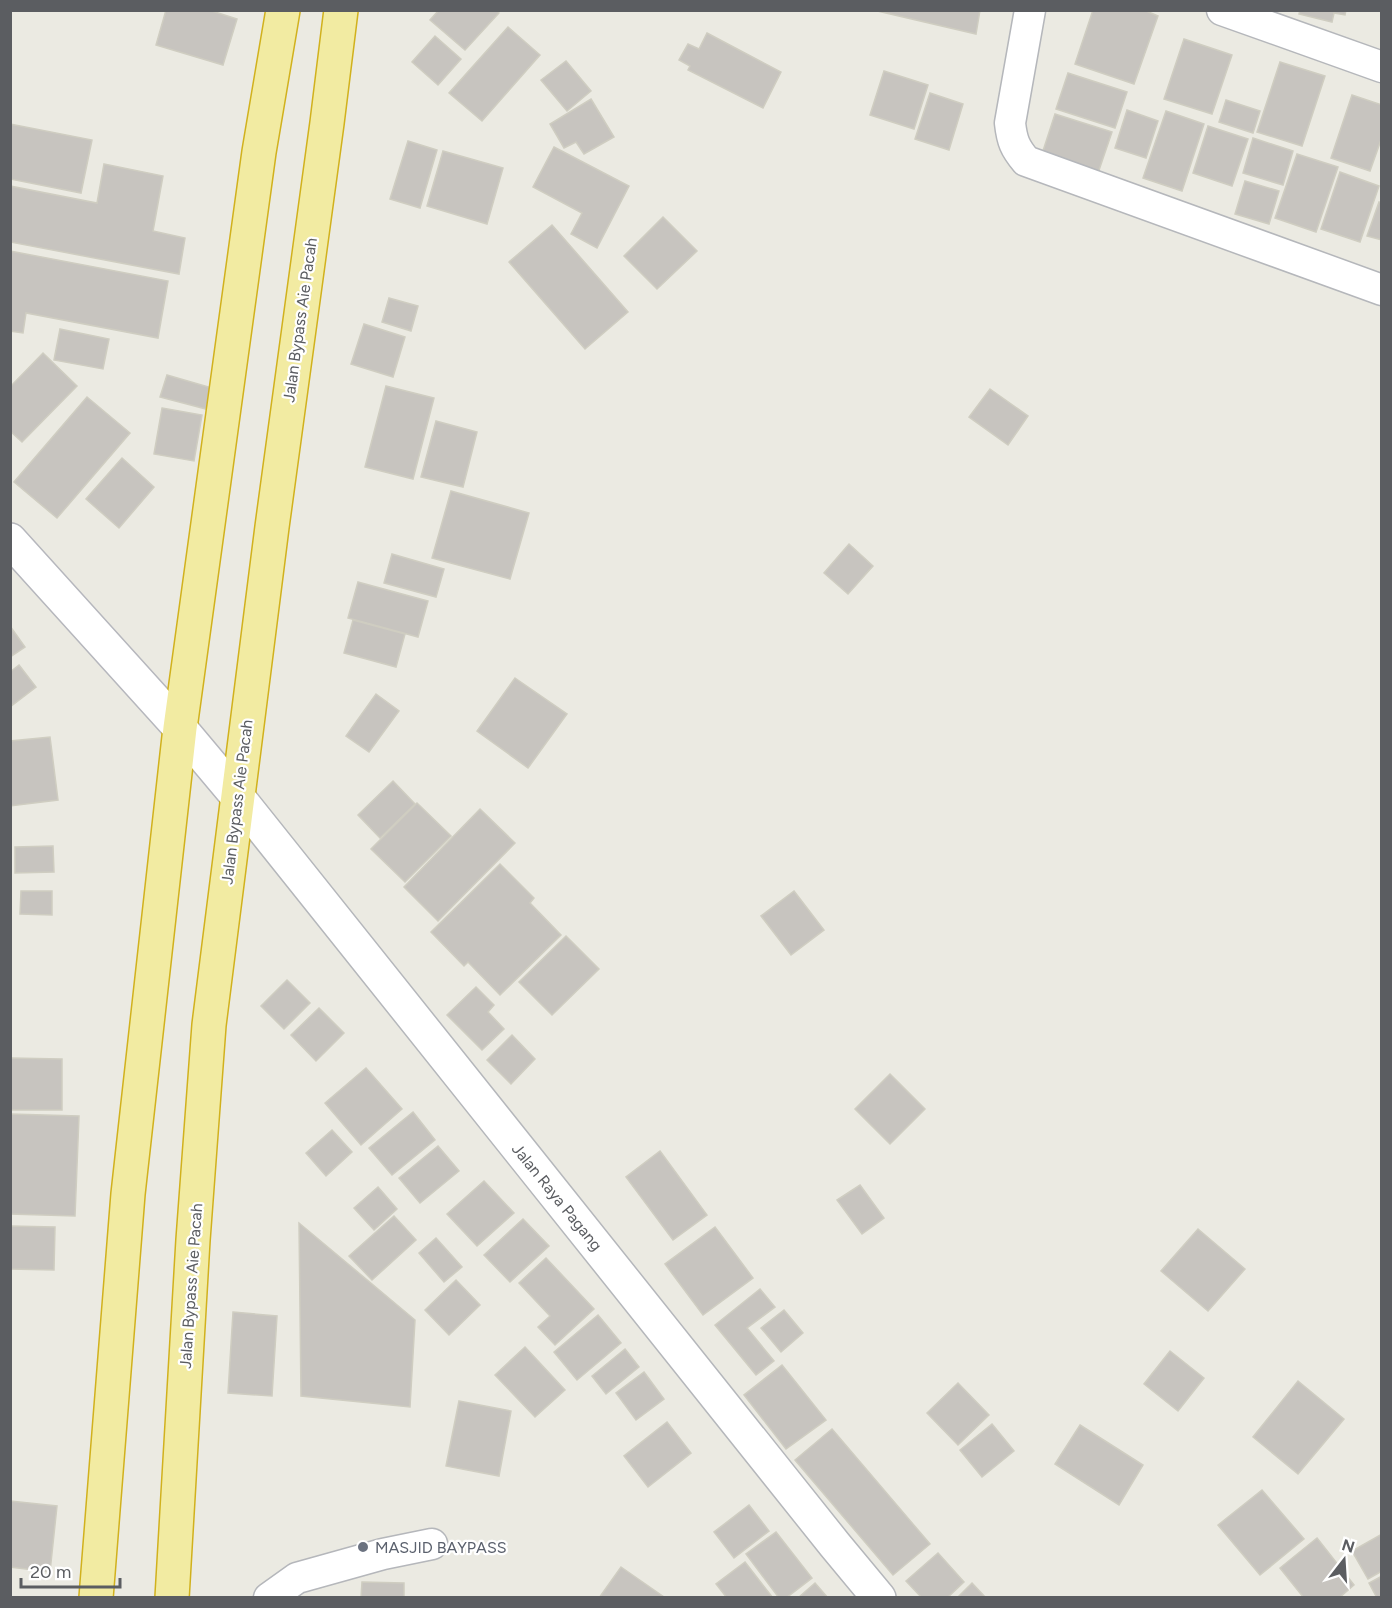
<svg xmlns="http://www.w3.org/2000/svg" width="1392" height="1608" viewBox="0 0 1392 1608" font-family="Figtree,sans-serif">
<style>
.building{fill:#c7c4bf;stroke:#cfcdc1;stroke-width:1.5}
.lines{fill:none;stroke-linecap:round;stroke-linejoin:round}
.minor-casing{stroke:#b5b7bb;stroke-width:33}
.tertiary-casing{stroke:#b5b7bb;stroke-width:36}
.secondary-casing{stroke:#b6b7bd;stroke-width:36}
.trunk-casing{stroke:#d1b11d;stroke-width:36}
.minor{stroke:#fff;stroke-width:30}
.tertiary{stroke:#fff;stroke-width:33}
.secondary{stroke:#fff;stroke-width:33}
.trunk{stroke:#f2eba2;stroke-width:33}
.worship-dot{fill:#6b7280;stroke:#fff;stroke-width:2}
.labels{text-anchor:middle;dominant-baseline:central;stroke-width:4.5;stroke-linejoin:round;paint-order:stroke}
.street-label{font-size:16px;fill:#5b5d61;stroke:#fff}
.worship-label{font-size:16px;fill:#5b616d;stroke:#fff;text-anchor:start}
</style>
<rect width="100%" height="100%" fill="#ebeae2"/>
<g class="building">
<polygon points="166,10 209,10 237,19 223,65 156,45"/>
<polygon points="439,10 497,10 499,13 465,50 430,20"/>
<polygon points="873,10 980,10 976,34"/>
<polygon points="1093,10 1144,10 1158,16 1134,84 1075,64"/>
<polygon points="1300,10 1346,10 1345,15 1334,13 1332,22 1299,14"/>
<polygon points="508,27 540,55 482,121 449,93"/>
<polygon points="707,33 781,72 763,108 688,70 690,66 679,60 688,44 699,49"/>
<polygon points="435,36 461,59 438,85 412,62"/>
<polygon points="1184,39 1232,55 1212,114 1164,99"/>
<polygon points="566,61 591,91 567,111 541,80"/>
<polygon points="1280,62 1325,76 1302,146 1257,132"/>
<polygon points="884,71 928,85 914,129 870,115"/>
<polygon points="1068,73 1127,92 1115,128 1056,109"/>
<polygon points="930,93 963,104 949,150 915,139"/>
<polygon points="1352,95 1382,105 1382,137 1370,171 1331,158"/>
<polygon points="591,99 614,137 584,154 576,142 564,148 550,124"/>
<polygon points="1226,100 1260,111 1253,133 1219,122"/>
<polygon points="1127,110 1158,121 1146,158 1115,148"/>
<polygon points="1166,111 1204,124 1182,191 1143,178"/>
<polygon points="1055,114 1112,132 1097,176 1041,157"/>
<polygon points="10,124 92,140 81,193 10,179"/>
<polygon points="1208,126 1248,139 1232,186 1193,173"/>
<polygon points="1253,138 1293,151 1283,185 1243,173"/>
<polygon points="408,141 437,150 420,208 390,199"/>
<polygon points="554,147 629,186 597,248 571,234 582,213 533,187"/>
<polygon points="443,151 503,168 487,224 427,206"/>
<polygon points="1297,154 1338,167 1316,232 1275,218"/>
<polygon points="104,164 163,176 153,231 185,238 179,274 10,242 10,186 97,203"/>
<polygon points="1340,172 1379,186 1360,242 1321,229"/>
<polygon points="1245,181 1279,191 1269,224 1235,214"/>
<polygon points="1379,202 1382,203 1382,240 1367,236"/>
<polygon points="663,217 697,251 657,289 624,256"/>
<polygon points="552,225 628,312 585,349 509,262"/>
<polygon points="10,251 168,281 158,338 26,313 23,333 10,331"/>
<polygon points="389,298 418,306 411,331 382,322"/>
<polygon points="364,324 405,337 393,377 351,364"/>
<polygon points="60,329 109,339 103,369 54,360"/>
<polygon points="43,353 77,386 22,442 10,431 10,387"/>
<polygon points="167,375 212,388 206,409 160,397"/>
<polygon points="386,386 434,398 413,479 365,467"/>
<polygon points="990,389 1028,416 1008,445 969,417"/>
<polygon points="87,397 130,433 57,518 14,482"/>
<polygon points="162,408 202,415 194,461 154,454"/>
<polygon points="436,421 477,432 463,487 421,477"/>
<polygon points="122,458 154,487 119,528 86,499"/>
<polygon points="451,491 529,513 510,579 432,558"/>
<polygon points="849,544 873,566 848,594 824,573"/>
<polygon points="392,554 444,569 436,597 384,583"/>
<polygon points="358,582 428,601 418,637 348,618"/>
<polygon points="353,620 405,634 396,667 344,653"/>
<polygon points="10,626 25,647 10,657"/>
<polygon points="19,665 36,687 10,707 10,672"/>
<polygon points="515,678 567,714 528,768 477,731"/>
<polygon points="376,694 399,711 369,752 346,736"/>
<polygon points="50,737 58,800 10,806 10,741"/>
<polygon points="393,781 415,804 380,838 358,815"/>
<polygon points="417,803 451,836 405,882 371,849"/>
<polygon points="480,809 515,843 438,921 404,887"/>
<polygon points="53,846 54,872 15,873 15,847"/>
<polygon points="500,864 534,898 530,903 561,935 500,995 468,962 464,966 431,932"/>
<polygon points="21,891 52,891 52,915 20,914"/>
<polygon points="794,891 824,930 791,955 761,916"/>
<polygon points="566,936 599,969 552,1015 519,982"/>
<polygon points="287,980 310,1003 284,1029 261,1006"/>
<polygon points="476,987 494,1005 488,1012 504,1029 482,1050 447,1015"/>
<polygon points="319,1008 344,1033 316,1061 291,1035"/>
<polygon points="512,1035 535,1059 511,1084 487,1060"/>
<polygon points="10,1058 62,1059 62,1110 10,1110"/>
<polygon points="366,1068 402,1109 361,1145 325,1103"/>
<polygon points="890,1074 925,1109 890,1144 855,1109"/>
<polygon points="413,1112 435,1140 392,1175 369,1148"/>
<polygon points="10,1114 79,1116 75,1216 10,1214"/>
<polygon points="332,1130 352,1152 326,1176 306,1153"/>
<polygon points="438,1146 459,1171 420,1203 399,1178"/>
<polygon points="660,1151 707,1215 673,1240 626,1177"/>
<polygon points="484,1181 514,1213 477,1246 447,1214"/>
<polygon points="860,1185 884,1218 862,1234 837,1200"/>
<polygon points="378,1187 397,1209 374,1230 354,1208"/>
<polygon points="394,1216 416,1240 372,1280 349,1256"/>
<polygon points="523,1219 549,1246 510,1282 484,1255"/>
<polygon points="299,1223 415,1320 410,1407 301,1396"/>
<polygon points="10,1226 55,1227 54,1270 10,1269"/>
<polygon points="715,1227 753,1278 703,1315 665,1264"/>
<polygon points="1198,1229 1245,1269 1208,1311 1161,1271"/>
<polygon points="436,1238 462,1267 444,1282 419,1253"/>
<polygon points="546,1258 594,1309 555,1345 538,1327 550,1316 519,1283"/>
<polygon points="456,1280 480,1305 449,1335 425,1310"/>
<polygon points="760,1289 775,1307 747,1328 774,1361 756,1375 715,1325"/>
<polygon points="784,1310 803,1333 781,1352 761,1328"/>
<polygon points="233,1312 277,1316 272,1396 228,1393"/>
<polygon points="598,1315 621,1343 577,1380 554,1352"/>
<polygon points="525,1347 565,1390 535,1417 495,1375"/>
<polygon points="625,1349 639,1367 606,1394 592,1376"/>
<polygon points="1170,1351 1204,1378 1178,1411 1144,1384"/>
<polygon points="782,1365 826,1420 786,1449 744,1395"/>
<polygon points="644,1372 664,1399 636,1420 616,1393"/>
<polygon points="1298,1381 1344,1419 1298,1474 1253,1437"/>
<polygon points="958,1383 989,1415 958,1445 927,1413"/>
<polygon points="459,1401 511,1411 499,1476 446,1466"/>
<polygon points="667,1422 691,1453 648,1487 624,1456"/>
<polygon points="992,1424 1014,1451 982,1477 960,1450"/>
<polygon points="1080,1425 1143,1465 1119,1505 1055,1464"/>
<polygon points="832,1429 930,1544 893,1575 795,1460"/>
<polygon points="1262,1490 1304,1539 1260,1575 1218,1525"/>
<polygon points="10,1501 57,1506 50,1572 10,1567"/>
<polygon points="749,1505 769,1531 734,1558 714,1532"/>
<polygon points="776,1532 812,1578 786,1598 779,1598 746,1554"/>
<polygon points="1382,1534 1382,1571 1368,1579 1352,1551"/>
<polygon points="1317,1538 1354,1585 1339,1598 1304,1598 1280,1568"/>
<polygon points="938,1553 964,1582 947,1598 922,1598 906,1581"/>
<polygon points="745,1562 773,1598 727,1598 716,1584"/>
<polygon points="621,1567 664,1597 599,1598"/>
<polygon points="1382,1576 1382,1598 1377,1598 1369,1583"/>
<polygon points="362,1582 404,1583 404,1598 361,1598"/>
<polygon points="815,1583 828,1598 798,1598"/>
<polygon points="972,1583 986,1598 957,1598"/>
</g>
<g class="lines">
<g class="minor-casing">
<g id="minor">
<path d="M1030 10 1010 123C1012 141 1015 148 1026 161L1382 290"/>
<polyline points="1222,10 1382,67"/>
<polyline points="269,1598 297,1578 383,1554 432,1544"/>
</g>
</g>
<g class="tertiary-casing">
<polyline id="tertiary" points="237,796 835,1545 879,1598"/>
</g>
<g class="secondary-casing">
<polyline id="secondary" points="10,540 180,728 237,796"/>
</g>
<g class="trunk-casing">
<g id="trunk">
<polyline points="96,1598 128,1194 180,728 259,152 283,10"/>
<polyline points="172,1598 193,1240 209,1025 272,527 327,123 341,10"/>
</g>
</g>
<use href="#minor" class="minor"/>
<use href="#tertiary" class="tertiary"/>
<use href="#secondary" class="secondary"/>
<use href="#trunk" class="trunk"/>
</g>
<circle class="worship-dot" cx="363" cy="1547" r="6"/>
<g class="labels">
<g class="street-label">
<text transform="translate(300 320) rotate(-82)">Jalan Bypass Aie Pacah</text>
<text transform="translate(237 802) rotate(-83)">Jalan Bypass Aie Pacah</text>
<text transform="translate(557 1197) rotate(51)">Jalan Raya Pagang</text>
<text transform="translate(191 1286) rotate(-86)">Jalan Bypass Aie Pacah</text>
</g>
<g class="worship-label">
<text x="375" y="1547">MASJID BAYPASS</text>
</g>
</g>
<rect width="1392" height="1608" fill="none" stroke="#5b5d61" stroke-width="24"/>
<g transform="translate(1344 1560) rotate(17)" stroke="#ffffff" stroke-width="4.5" paint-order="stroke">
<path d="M0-4.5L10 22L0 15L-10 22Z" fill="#5b5d61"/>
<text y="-9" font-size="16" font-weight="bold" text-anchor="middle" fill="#5b5d61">N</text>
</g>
<path d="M21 1578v9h99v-9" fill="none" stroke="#5b5d61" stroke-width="3"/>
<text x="30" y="1578" font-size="18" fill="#5b5d61" stroke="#ffffff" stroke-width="4.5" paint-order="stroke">20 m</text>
</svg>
